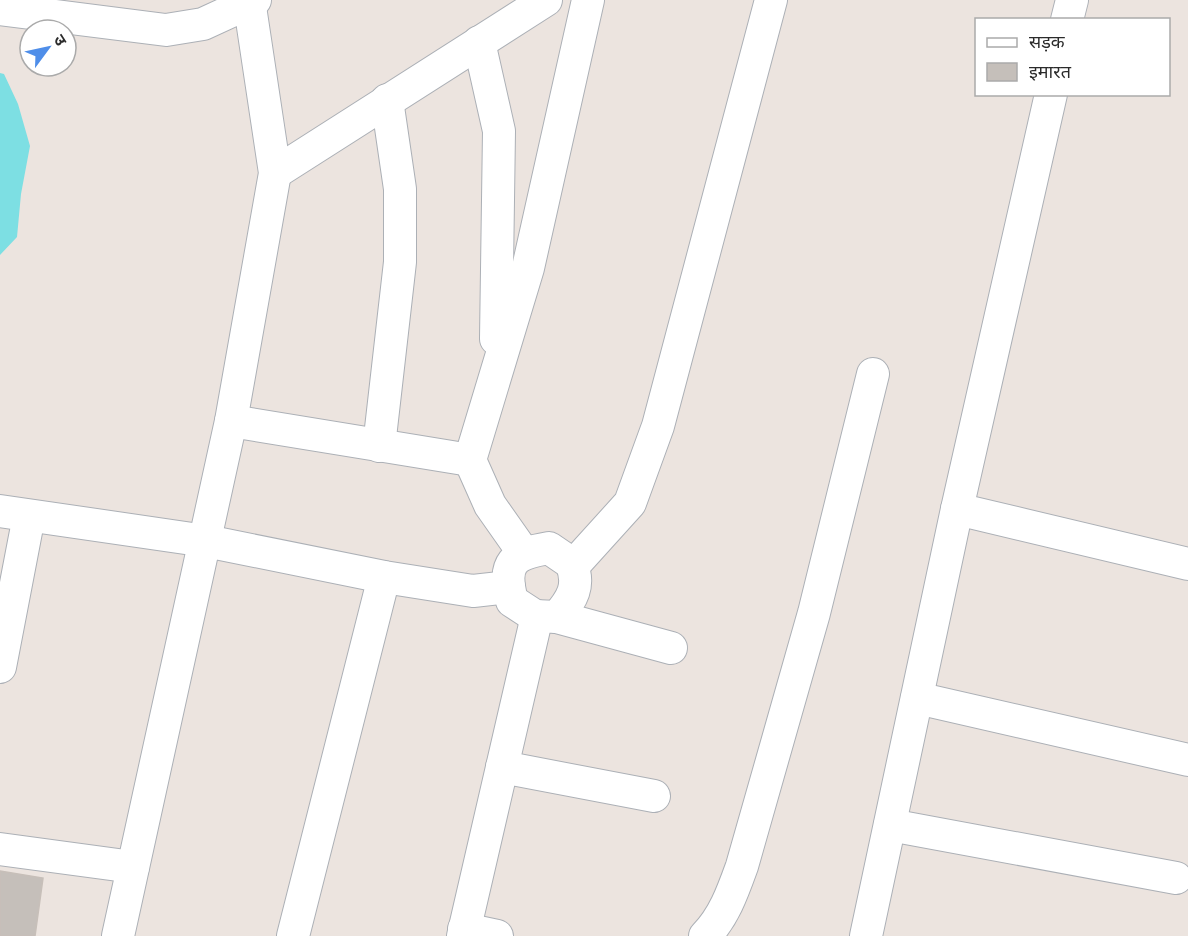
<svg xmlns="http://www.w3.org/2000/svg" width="1188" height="936" viewBox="0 0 1188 936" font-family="Inter,'Noto Sans Devanagari',sans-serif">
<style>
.water{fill:#7ddfe3}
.building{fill:#c5bfba;stroke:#c7bfb9;stroke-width:1.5}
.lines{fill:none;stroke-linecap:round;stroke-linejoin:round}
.minor-casing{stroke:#acb0b6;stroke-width:34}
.minor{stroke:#fff;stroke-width:32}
</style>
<rect width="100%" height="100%" fill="#ece4df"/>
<polygon class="water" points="0,73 4,74 18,104 30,146 21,194 17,237 0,255"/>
<polygon class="building" points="0,871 43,878 35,936 0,936"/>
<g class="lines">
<g class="minor-casing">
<g id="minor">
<polyline points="0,9 166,30 203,24 255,0"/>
<polyline points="1067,20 1072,0"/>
<polyline points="479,42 499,131 496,339"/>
<polyline points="275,173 546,0"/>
<polyline points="231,421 470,460"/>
<polyline points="379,446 400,262 400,189 387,100"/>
<polyline points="957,509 1188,564"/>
<polyline points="0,511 206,541 384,577 473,591 509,587"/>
<path d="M549 548 571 563C581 585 572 600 557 617L535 616 512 601C502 562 513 554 549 548Z"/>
<polyline points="523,552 490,505 470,460 528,268 588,0"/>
<polyline points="573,566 630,503 658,426 771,0"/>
<polyline points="557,617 671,648"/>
<polyline points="0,667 29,516"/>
<polyline points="917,698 1188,760"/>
<polyline points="502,767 654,796"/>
<polyline points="890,825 1176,878"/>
<polyline points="0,849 133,867"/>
<polyline points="464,929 497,936"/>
<polyline points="118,936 231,421 275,173 249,0"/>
<polyline points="293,936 384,577"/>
<polyline points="463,936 537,616"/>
<path d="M705 936C724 917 733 891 742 866L814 613 873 374"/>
<polyline points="866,936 957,509 1051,94"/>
</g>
</g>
<use href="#minor" class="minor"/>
</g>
<rect x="975" y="18" width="195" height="78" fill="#ffffff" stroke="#aaaaaa" stroke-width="1.5"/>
<rect x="987" y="38" width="30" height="9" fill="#ffffff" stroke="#aaaaaa" stroke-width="1.5"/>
<text x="1029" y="48" font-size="18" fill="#2b2b2b">सड़क</text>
<rect x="987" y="63" width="30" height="18" fill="#c5bfba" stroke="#aaaaaa" stroke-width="1.5"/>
<text x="1029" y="78" font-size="18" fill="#2b2b2b">इमारत</text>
<g transform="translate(48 48) rotate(57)"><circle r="28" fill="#ffffff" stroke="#aaaaaa" stroke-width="1.5"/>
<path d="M0-4.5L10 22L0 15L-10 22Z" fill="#4f8ee9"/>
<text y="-9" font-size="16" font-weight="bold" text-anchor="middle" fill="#2b2b2b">उ</text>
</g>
</svg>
